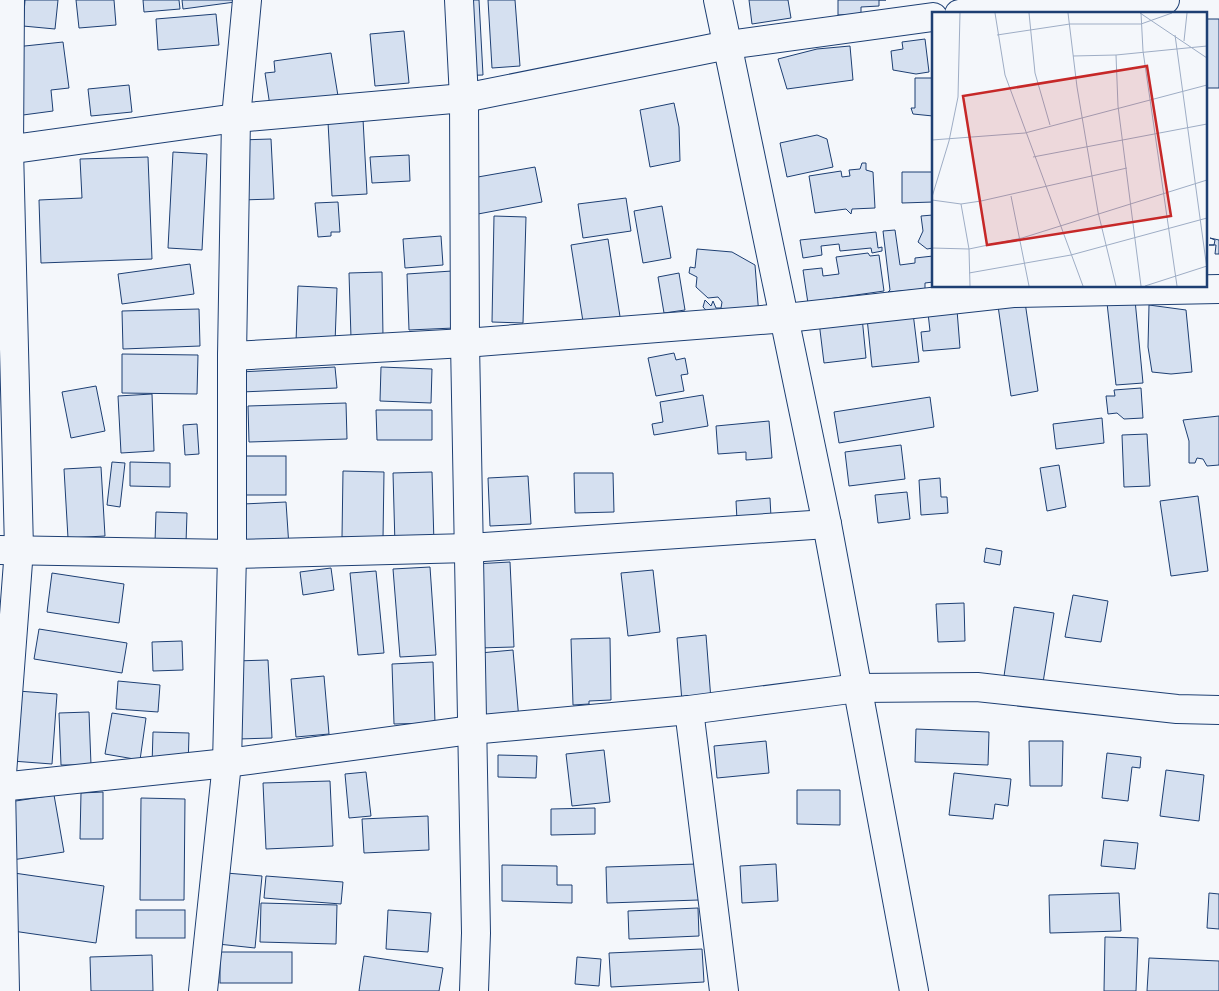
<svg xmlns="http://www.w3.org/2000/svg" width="1219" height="991" viewBox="0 0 1219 991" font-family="'IBM Plex Sans',sans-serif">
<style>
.building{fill:#d5e0f0;stroke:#1d3f73}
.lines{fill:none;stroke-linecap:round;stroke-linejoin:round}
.minor-casing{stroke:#1d3f73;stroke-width:30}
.minor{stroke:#f4f7fb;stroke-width:28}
.inset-road{fill:none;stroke:#9eadc5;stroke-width:1}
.view{fill:#c62828;fill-opacity:0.15;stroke:#c62828;stroke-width:2.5}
.inset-edge{fill:none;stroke:#1d3f73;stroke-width:2.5}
</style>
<rect width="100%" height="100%" fill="#f4f7fb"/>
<g class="building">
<polygon points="25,0 58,0 55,29 23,26"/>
<polygon points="76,0 114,0 116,25 79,28"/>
<polygon points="143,0 179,0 180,9 144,12"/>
<polygon points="182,0 234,0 235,2 183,9"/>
<polygon points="448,0 479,0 483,75 452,76"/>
<polygon points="488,0 515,0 520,66 492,68"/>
<polygon points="749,0 788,0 791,18 752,24"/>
<polygon points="838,0 886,0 879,0 879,6 861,7 861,14 838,15"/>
<polygon points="216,14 219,45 158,50 156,19"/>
<polygon points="1205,19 1219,19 1219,88 1206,88"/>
<polygon points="404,31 409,83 375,86 370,34"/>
<polygon points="925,39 929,72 916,74 893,70 891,51 903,49 902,42"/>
<polygon points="63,42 69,88 51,90 53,111 23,115 15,47"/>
<polygon points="850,46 853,80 787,89 778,59 817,49"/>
<polygon points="331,53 338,96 270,106 265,73 275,72 274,61"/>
<polygon points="915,78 933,78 933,116 913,114 911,108 915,108"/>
<polygon points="129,85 132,112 91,116 88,89"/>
<polygon points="674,103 679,127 680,161 650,167 640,110"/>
<polygon points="363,119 367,194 332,196 328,122"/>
<polygon points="817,135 827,139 833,167 787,177 780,143"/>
<polygon points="271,139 274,199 241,200 239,140"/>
<polygon points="173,152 207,154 202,250 168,248"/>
<polygon points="409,155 410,181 372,183 370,157"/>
<polygon points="148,157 152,259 41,263 39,200 82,198 80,159"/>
<polygon points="862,163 866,163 866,170 873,172 875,208 852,209 851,214 846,209 815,213 809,176 841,171 842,177 850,176 849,170 860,169"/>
<polygon points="535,167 542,202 462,217 455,181"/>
<polygon points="902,172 933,172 933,202 902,203"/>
<polygon points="626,198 631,231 583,238 578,204"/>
<polygon points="338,202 340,232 331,232 331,236 318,237 315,203"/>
<polygon points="662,206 671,258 643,263 634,211"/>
<polygon points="933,215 933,248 927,249 918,242 923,231 921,216"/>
<polygon points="494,216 526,217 523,323 492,322"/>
<polygon points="895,230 900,265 915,263 915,258 933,256 933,282 925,283 925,289 888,292 890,290 883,231"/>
<polygon points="876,232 878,248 882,247 882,251 872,253 871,248 840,251 839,244 821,246 822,255 803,258 800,240"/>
<polygon points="441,236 443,265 405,268 403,239"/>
<polygon points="1210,238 1219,240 1219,254 1215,254 1216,245 1209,245 1214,245 1215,240"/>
<polygon points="608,239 621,323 584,328 571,245"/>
<polygon points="697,249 732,252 755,265 759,316 714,319 703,307 705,300 711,306 713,301 716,308 721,308 722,302 718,297 708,298 696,287 697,277 689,273 690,267 695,268"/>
<polygon points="868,253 870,256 879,255 884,291 821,300 819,309 809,310 803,270 822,268 823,276 839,274 836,257"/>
<polygon points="190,264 194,294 122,304 118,274"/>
<polygon points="452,271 454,328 409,330 407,274"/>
<polygon points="382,272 383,337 351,338 349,273"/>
<polygon points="679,273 685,310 664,313 658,277"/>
<polygon points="298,286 337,288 335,343 296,342"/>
<polygon points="1135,300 1143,383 1116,385 1107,303"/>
<polygon points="1025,302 1038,391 1011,396 998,306"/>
<polygon points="1149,305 1186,310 1192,372 1171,374 1152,372 1148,347"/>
<polygon points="199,309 200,346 123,349 122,311"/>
<polygon points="957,310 960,348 923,351 921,332 930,331 928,313"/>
<polygon points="913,313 919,362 872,367 867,318"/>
<polygon points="862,317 866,358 824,363 819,322"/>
<polygon points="674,353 676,360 685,358 688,374 681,375 684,391 656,396 648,358"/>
<polygon points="122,354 198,355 197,394 122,393"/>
<polygon points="335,367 337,388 241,392 240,372"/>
<polygon points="381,367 432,369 431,403 380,401"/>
<polygon points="96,386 105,431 71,438 62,392"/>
<polygon points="1141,388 1143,418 1124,419 1117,413 1108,414 1106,396 1115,396 1114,390"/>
<polygon points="152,394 154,451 121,453 118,396"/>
<polygon points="703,395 708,426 654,435 652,424 663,422 660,402"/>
<polygon points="930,397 934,427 839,443 834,412"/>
<polygon points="346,403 347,439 249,442 248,406"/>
<polygon points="376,410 432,410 432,440 377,440"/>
<polygon points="1219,416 1219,465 1207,466 1203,459 1197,458 1195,463 1189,463 1189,441 1183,420"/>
<polygon points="1102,418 1104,443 1056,449 1053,424"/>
<polygon points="769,421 772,458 746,460 746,452 718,454 716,426"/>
<polygon points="197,424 199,454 185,455 183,425"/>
<polygon points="1147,434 1150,486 1124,487 1122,435"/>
<polygon points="901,445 905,479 849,486 845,452"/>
<rect x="240" y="456" width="46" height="39"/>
<polygon points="112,462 125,463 120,507 107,505"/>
<polygon points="130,462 170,463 170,487 130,486"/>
<polygon points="1059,465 1066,507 1047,511 1040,468"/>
<polygon points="101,467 105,536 68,538 64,469"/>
<polygon points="343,471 384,472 383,539 342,537"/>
<polygon points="432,472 434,544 395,545 393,473"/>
<polygon points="574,473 613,473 614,512 575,513"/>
<polygon points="528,476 531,524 490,526 488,478"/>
<polygon points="940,478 941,497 947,497 948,513 921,515 919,480"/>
<polygon points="907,492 910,519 878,523 875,495"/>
<polygon points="1198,496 1208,571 1171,576 1160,501"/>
<polygon points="770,498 771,517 737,520 736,501"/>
<polygon points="286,502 289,547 246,549 243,504"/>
<polygon points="156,512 187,513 186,543 155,542"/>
<polygon points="986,548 1002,551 1000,565 984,562"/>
<polygon points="510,562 514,647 478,648 474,564"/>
<polygon points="430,567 436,655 400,657 393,569"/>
<polygon points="331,568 334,590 303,595 300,572"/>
<polygon points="653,570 660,632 628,636 621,573"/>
<polygon points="376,571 384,653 358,655 350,573"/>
<polygon points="52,573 124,584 119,623 47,612"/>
<polygon points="1073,595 1108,601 1101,642 1065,637"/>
<polygon points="964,603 965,641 938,642 936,604"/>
<polygon points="1014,607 1054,613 1042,689 1003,683"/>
<polygon points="39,629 127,643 122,673 34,659"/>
<polygon points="706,635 711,700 682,702 677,638"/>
<polygon points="610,638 611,700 589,701 589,704 573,705 571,639"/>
<polygon points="182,641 183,670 153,671 152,642"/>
<polygon points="513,650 519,720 486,723 480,653"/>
<polygon points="268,660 272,738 238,739 235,661"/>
<polygon points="433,662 435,723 394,724 392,664"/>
<polygon points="324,676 329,734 296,737 291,679"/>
<polygon points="118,681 160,685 158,712 116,709"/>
<polygon points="18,691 57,694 52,764 12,761"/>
<polygon points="89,712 91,765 61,765 59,713"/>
<polygon points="112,713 146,718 140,760 105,754"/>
<polygon points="916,729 989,732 988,765 915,762"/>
<polygon points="153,732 189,733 188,768 152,766"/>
<polygon points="766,741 769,773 717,778 714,746"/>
<polygon points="1029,741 1063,741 1062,786 1030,786"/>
<polygon points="604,750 610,802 572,806 566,754"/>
<polygon points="1107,753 1141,757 1140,768 1132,767 1128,801 1102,798"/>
<polygon points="498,755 537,756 536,778 498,777"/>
<polygon points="1166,770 1204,775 1199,821 1160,816"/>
<polygon points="366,772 371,816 349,818 345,774"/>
<polygon points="954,773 1011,779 1008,806 995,804 993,819 949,815"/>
<polygon points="330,781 333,846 266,849 263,783"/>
<polygon points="797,790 840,790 840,825 797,824"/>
<polygon points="103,792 103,839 80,839 81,793"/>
<polygon points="54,795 64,852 12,860 3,803"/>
<polygon points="141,798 185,799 184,900 140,900"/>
<polygon points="595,808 595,834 551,835 551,809"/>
<polygon points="428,816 429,850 364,853 362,819"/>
<polygon points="1104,840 1138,843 1135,869 1101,866"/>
<polygon points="697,864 699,900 607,903 606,867"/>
<polygon points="776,864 778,901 742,903 740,866"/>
<polygon points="502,865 557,866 557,885 572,885 572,903 502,901"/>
<polygon points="14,873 104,886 96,943 6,930"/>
<polygon points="226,873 262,876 255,948 218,944"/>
<polygon points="266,876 343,882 341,904 264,898"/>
<polygon points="1119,893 1121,931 1050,933 1049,895"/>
<polygon points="1209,893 1219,894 1219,929 1207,928"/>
<polygon points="261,903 337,905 336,944 260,942"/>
<polygon points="698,908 699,936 629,939 628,911"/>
<rect x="136" y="910" width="49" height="28"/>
<polygon points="388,910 431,913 428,952 386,949"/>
<polygon points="1105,937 1138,938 1136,991 1104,991"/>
<polygon points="702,949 704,982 611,987 609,953"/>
<rect x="220" y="952" width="72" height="31"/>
<polygon points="152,955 153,991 91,991 90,957"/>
<polygon points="364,956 443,968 439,991 359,991"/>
<polygon points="577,957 601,959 599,986 575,984"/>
<polygon points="1149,958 1219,961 1219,991 1147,991"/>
</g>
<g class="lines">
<g class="minor-casing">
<g id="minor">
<polyline points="459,0 464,98 465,343 476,933 474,991"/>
<polyline points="718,0 827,524 914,991"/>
<polyline points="959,14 987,10 1165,0"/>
<polyline points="0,151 236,118 464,98 728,45 933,17"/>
<polyline points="232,356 465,343 786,318 1013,293 1219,289"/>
<polyline points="0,550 232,554 469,548 827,524"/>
<polyline points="689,710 724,991"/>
<polyline points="0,787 227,763 471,730 689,710 858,688 977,687 1177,709 1219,710"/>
<polyline points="5,991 1,787 19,549 9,149 10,0"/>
<polyline points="203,991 227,763 232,554 232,356 236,118 247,0"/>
</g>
</g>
<use href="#minor" class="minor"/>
</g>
<g transform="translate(932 12)">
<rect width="275" height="275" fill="#f4f7fb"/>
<path class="inset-road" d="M63 1 73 63 151 274M97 1 103 61 118 113M136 1 145 75 166 200 184 274M208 1 275 46M209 1 211 39 245 274M65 23 138 12H209L240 1M243 23 275 257M252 29 255 1M184 43 186 94 209 274M141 44 184 43 275 34M0 128 93 121 275 73M101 145 275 112M79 184 97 274M0 185 17 129 26 85 28 1M0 188 29 192 49 189 195 156M29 192 37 237 38 274M0 236 37 237 90 226 275 168M37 261 139 243 275 206M213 274 275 254"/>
<path class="view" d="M215 54 239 204 55 233 31 84Z"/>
<rect width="275" height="275" class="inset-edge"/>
</g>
</svg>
